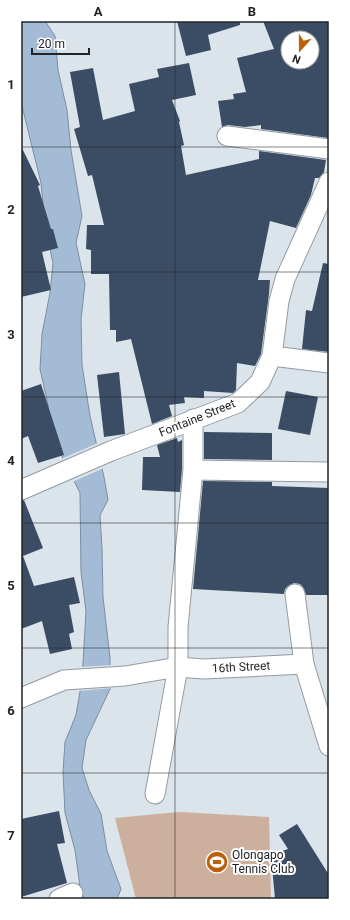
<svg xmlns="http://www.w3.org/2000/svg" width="350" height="920" viewBox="0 0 350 920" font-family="Roboto,sans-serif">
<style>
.green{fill:#ccaf9d}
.water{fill:#a4bbd5;stroke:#7d8ea1}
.pier{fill:#dbe3eb}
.building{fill:#3a4d64;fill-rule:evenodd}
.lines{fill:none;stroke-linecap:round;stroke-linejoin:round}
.minor-casing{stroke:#939aa2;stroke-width:21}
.minor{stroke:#fff;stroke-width:19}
.grid{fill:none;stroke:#212427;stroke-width:1;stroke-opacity:0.55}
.labels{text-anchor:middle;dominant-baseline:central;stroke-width:4;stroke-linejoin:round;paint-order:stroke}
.street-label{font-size:12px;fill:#212427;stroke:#fff}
.poi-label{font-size:12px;fill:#212427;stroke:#fff;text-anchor:start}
.neatline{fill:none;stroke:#212427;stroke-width:1.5}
.grid-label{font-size:13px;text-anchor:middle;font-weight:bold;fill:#212427}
</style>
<rect width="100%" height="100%" fill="#dbe3eb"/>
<polygon class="green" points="179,812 269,817 271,899 136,899 115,818"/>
<polygon class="water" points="21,21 45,21 55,36 58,70 67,110 71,150 82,216 76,243 85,284 81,319 82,365 90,416 104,477 108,500 100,515 102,549 103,597 110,658 110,689 86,740 82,768 89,790 101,814 107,851 121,889 117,899 84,899 80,887 75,850 65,813 63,772 65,742 76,715 82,680 86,611 81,572 80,493 51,434 48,405 40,369 42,334 50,293 53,263 45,225 41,183 21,102"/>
<g class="pier">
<polygon points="98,443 104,468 72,482 61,459"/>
<polygon points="112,665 112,688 78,691 80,667"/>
</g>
<g class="building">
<polygon points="177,21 240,21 240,25 208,35 211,50 186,56"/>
<path d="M263 21H329L328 138 261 129V125L245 127 228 125 222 127 218 101 234 99 233 94 246 92 237 58 274 49ZM288 38H312V62H288Z"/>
<polygon points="189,63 196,95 172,100 180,121 179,122 184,145 181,146 186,175 259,159 259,151 326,160 324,172 319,178 315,178 311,195 296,228 270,221 258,280 270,280 269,294 261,354 255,366 237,363 236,390 233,393 204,391 204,398 184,397 185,403 169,405 172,416 152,424 131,339 116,342 116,330 110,330 109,274 91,274 91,250 86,249 87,225 104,225 92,175 88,176 74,129 80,127 70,72 93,68 103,120 135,111 129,84 159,77 157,69"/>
<polygon points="21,146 40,185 38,186 51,229 53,229 58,248 42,252 51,290 21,297"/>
<polygon points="323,263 329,264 329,352 302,349 306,310 312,311"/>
<polygon points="119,372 125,434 104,437 97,375"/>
<polygon points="41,384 64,455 38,463 28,436 21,439 21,391"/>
<polygon points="286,391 318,397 310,435 278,429"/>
<polygon points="204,432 272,433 272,460 204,459"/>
<polygon points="177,438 178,442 182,440 182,469 180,492 142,490 143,457 160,457 157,445"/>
<polygon points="203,481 272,482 272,486 329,488 329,595 306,595 303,587 300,584 294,583 288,586 285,589 284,594 193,589"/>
<polygon points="24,500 43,548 23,556 34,586 74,577 80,603 69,605 74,632 69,634 72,649 50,654 42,621 21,629 21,501"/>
<polygon points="59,811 65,843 57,844 67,883 21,897 21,819"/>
<polygon points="297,824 329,875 329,899 275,899 271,855 288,849 279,835"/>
</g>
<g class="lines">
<g class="minor-casing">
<g id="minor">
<polyline points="227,136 329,149"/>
<polyline points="272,356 329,363"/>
<polyline points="193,470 329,472"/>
<polyline points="21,490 111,451 238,403 260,382 272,356 279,301 285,279 329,182"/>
<polyline points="295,594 304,664 329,746"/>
<polyline points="21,698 64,680 125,676 178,667 204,669 304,664"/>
<polyline points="155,794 178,667 178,627 193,470 193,419"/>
<polyline points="59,899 73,893"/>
</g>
</g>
<use href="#minor" class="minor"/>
</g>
<path class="grid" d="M175 21V899M21 147H329M21 272H329M21 397H329M21 523H329M21 648H329M21 773H329"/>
<defs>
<g id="stadium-disc" transform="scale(1.15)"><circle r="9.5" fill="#bc600a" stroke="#fff"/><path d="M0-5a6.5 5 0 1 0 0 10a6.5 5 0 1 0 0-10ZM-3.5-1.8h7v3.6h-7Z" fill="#fff"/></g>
</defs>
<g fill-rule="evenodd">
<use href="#stadium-disc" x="217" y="862"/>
</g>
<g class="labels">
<g class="street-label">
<text transform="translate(197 418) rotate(-22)">Fontaine Street</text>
<text transform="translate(241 667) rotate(-3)">16th Street</text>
</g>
<g class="poi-label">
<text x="232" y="855">Olongapo<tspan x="232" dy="14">Tennis Club</tspan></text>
</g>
</g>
<rect width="350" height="920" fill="none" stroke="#ffffff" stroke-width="44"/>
<g transform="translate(300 50) rotate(201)"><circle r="19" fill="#ffffff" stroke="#a6a7a9"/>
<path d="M0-3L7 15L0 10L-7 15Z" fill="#bc600a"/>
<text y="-6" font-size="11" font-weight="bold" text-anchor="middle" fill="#212427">N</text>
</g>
<path d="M32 48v6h57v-6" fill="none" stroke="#212427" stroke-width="2"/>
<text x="38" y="48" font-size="12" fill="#212427" stroke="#ffffff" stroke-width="3" paint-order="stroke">20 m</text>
<rect x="22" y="22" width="306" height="876" class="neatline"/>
<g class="grid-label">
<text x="98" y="16">A</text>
<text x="252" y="16">B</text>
<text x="11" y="89">1</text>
<text x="11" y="214">2</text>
<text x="11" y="339">3</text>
<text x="11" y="465">4</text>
<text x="11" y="590">5</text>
<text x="11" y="715">6</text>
<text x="11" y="840">7</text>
</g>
</svg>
